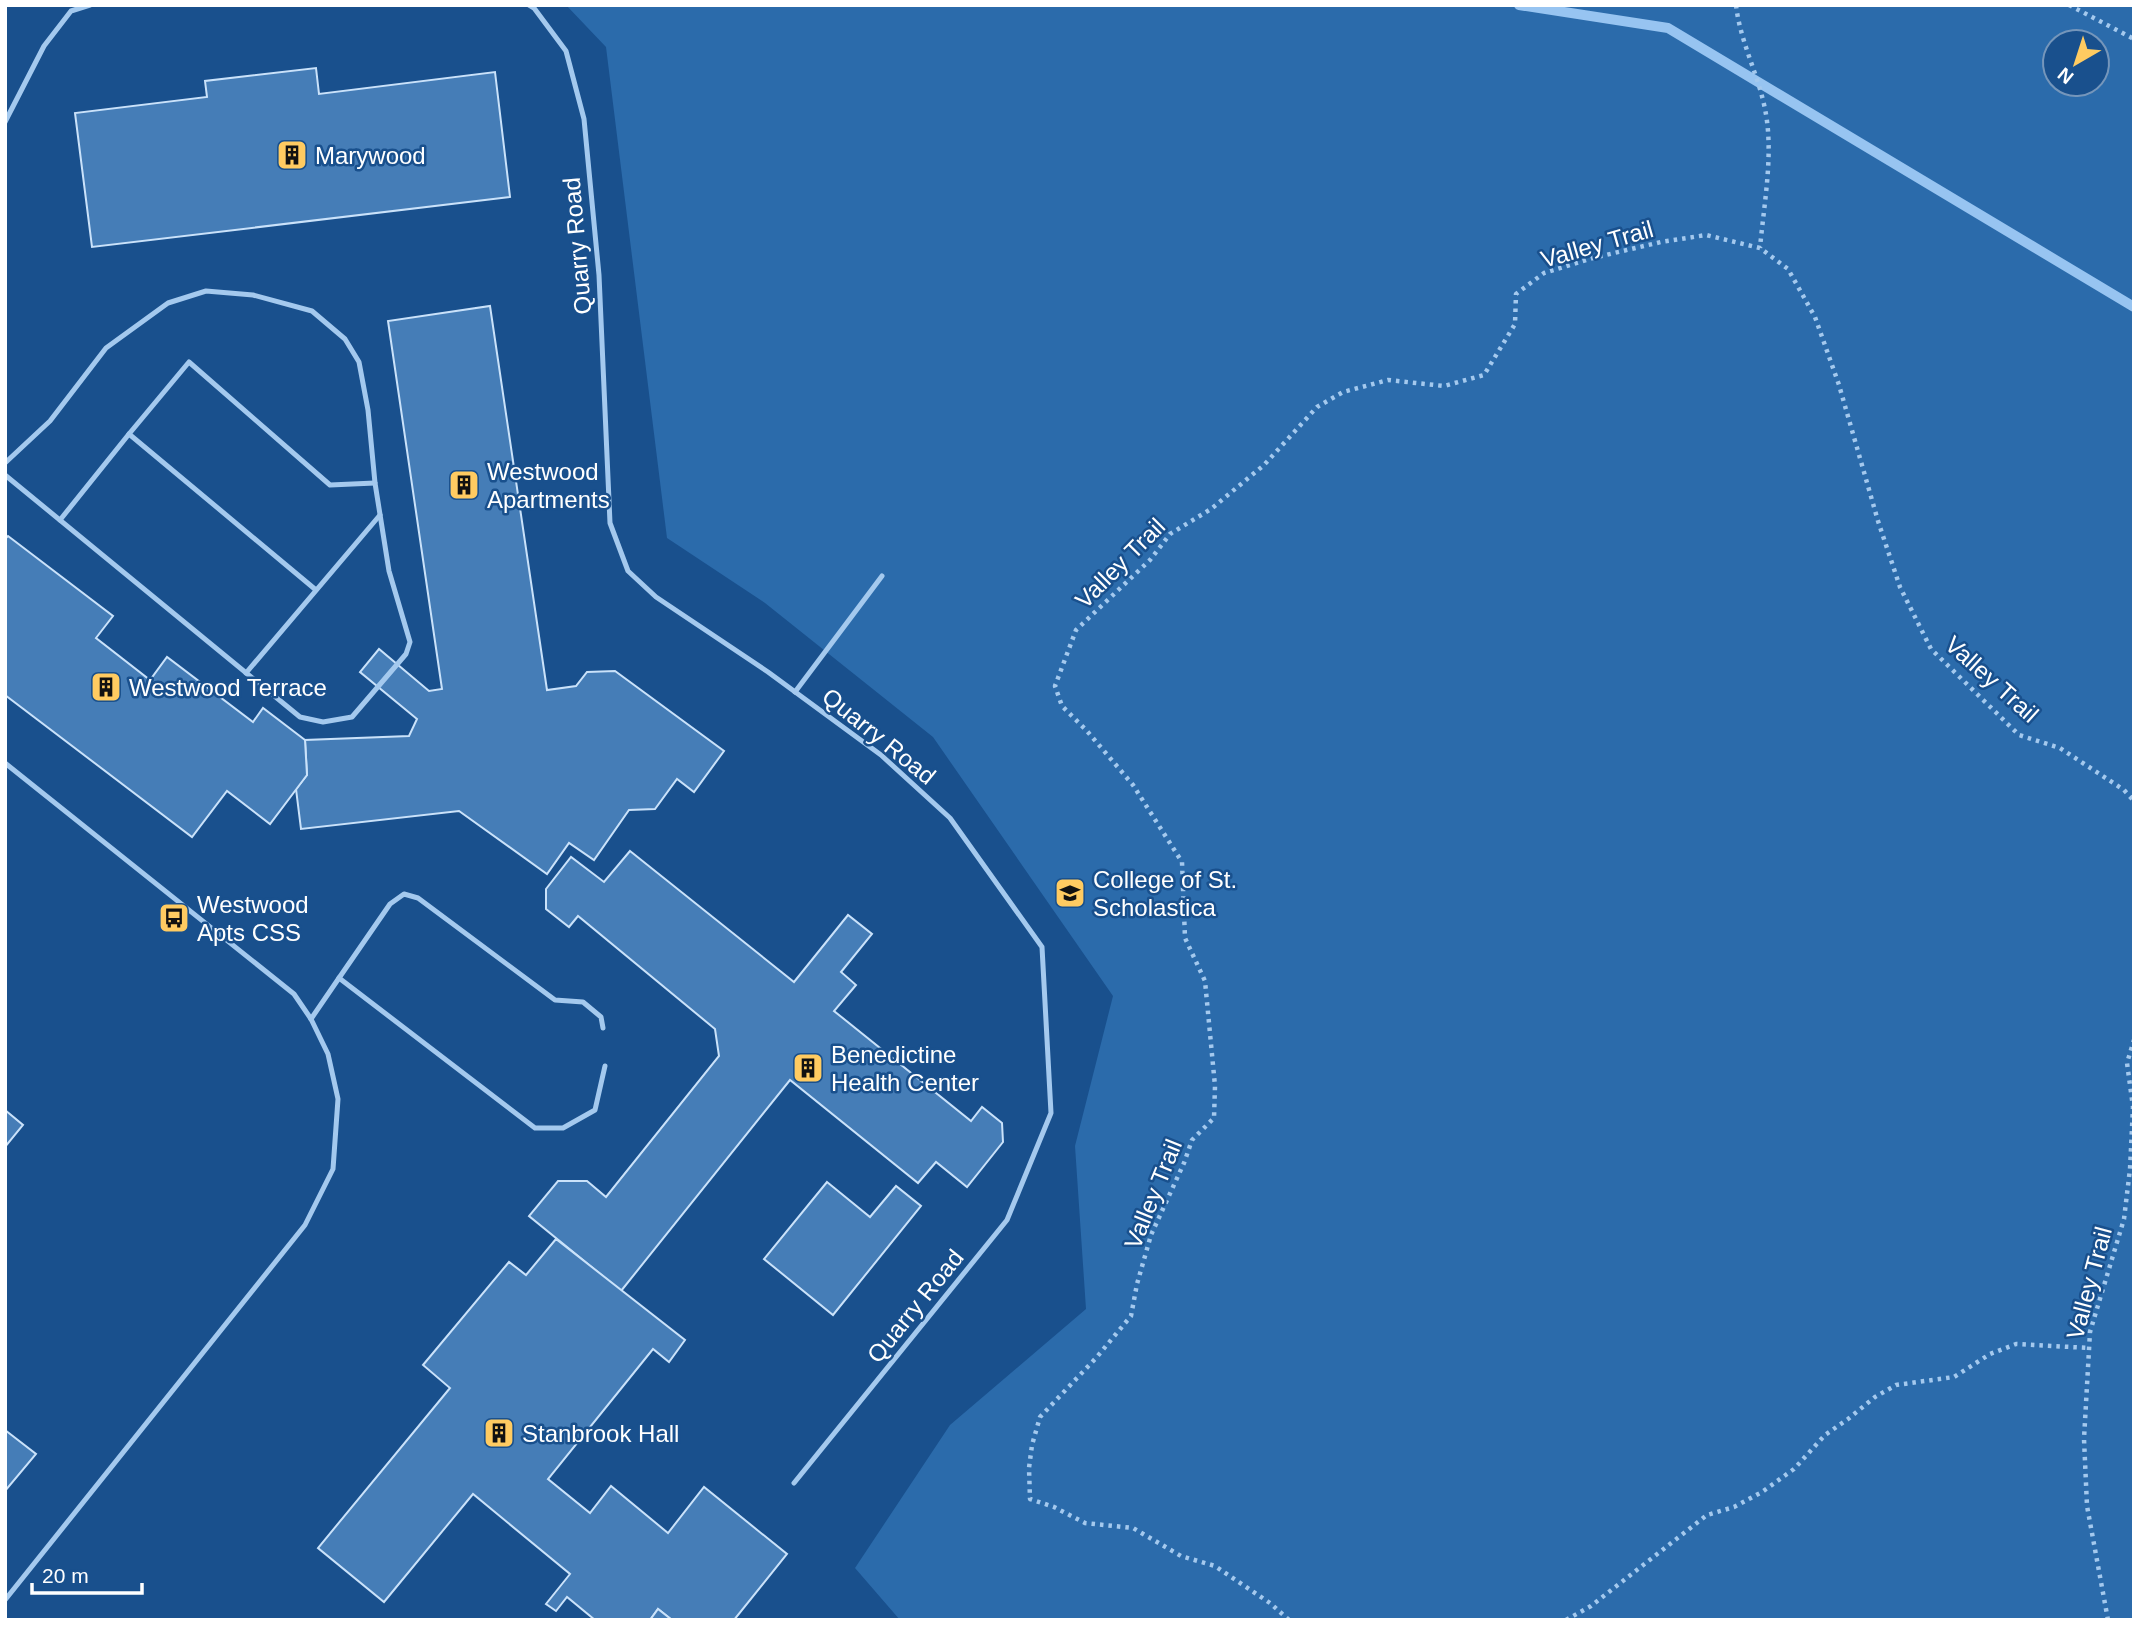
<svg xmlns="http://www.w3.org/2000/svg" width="2139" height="1625" viewBox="0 0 2139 1625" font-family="Arial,sans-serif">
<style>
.green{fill:#2b6bab;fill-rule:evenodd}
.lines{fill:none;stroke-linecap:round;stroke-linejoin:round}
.stream{stroke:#97c4f1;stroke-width:10}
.building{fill:#457db7;stroke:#cae2fa;stroke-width:2}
.path{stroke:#a4c9ee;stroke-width:4.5;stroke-dasharray:3.5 5;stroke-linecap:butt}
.service{stroke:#a4c9ee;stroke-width:5}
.labels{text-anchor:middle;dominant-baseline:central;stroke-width:5;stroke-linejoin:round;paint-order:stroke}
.poi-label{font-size:24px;fill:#fff;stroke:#19508d;text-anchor:start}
.street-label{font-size:24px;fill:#fff;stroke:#19508d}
</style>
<rect width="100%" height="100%" fill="#19508d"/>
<path class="green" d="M566 5H2134V1620H900L855 1568 950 1425 1086 1309 1075 1146 1113 996 933 737 765 603 667 538 606 47ZM2055 42H2097V84H2055Z"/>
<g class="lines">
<polyline class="stream" points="1519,5 1668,28 2134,307"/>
</g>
<g class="building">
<polygon points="316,68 319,94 495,72 510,197 92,247 75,113 207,97 205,81"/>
<polygon points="490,306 547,690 576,686 587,672 615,671 724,751 694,792 677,779 655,809 629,810 594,860 569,843 547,874 459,811 301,829 296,789 307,775 305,740 409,736 417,719 360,672 379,649 429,691 442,689 388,321"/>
<polygon points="8,536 113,616 96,638 150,680 167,657 253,722 263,708 305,740 307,775 270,824 227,791 192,837 5,695 5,539"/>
<polygon points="630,851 794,982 848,915 872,934 841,972 856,985 834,1011 971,1121 982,1107 1002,1123 1003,1142 967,1187 936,1162 918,1183 790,1080 621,1291 529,1216 558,1181 587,1181 606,1197 719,1056 715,1029 578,916 569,927 546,909 546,889 571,857 604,882"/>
<polygon points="5,1110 23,1125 5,1147"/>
<polygon points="827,1182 870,1217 896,1186 921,1206 833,1315 764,1259"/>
<polygon points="556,1239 685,1340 669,1362 653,1349 548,1479 590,1513 611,1486 668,1533 704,1487 787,1554 734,1620 672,1620 658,1609 650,1620 595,1620 567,1597 556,1611 546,1604 570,1574 473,1494 384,1602 318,1548 450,1388 423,1365 509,1262 526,1275"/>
<polygon points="5,1430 36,1454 5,1491"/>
<polygon points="658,1609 672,1620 650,1620"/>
</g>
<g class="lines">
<g class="path">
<path d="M1736 5C1740 41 1758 74 1765 109 1774 153 1764 203 1760 248"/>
<polyline points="2069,5 2134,39"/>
<polyline points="1289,1620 1270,1603 1215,1566 1181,1556 1133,1528 1085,1523 1054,1507 1030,1499 1029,1468 1032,1445 1040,1417 1096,1358 1131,1316 1137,1284 1151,1235 1184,1163 1192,1140 1214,1118 1215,1086 1205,981 1185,938 1182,862 1133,785 1087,731 1062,706 1055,686 1076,630 1150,560 1170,534 1211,509 1264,465 1317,407 1343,392 1388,380 1444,386 1484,375 1515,324 1516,294 1544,273 1593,258 1661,242 1706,235 1760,248 1788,269 1815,317 1839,385 1878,521 1900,587 1931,649 2019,735 2060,748 2124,790 2134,801"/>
<polyline points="1566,1620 1591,1606 1707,1515 1734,1507 1762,1492 1794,1469 1825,1435 1848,1419 1875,1397 1896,1385 1954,1377 1990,1354 2016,1344 2089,1348"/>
<polyline points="2108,1620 2087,1506 2084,1439 2090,1332 2124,1219 2130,1169 2133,1107 2127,1063 2134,1040"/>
</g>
<g class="service">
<polyline points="529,5 534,8 566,51 584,119 599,275 610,523 628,571 656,597 768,672 881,755 950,818 1042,947 1051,1113 1007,1220 794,1483"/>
<polyline points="5,122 44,46 71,11 90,5"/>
<polyline points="129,434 189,362 330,485 375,483"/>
<polyline points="5,463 50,421 106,348 168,303 206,291 253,295 312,311 345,339 359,362 368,410 375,483 389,571 410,642 406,654 352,717 323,722 300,717 5,475"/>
<polyline points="60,520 129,434 316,590"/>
<polyline points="246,673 380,515"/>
<polyline points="795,692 882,576"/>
<polyline points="5,763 294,994 311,1019 328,1054 338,1099 333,1169 305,1225 5,1600"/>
<polyline points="339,978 390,904 404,894 418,898 555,1000 583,1002 601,1017 603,1028"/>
<polyline points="311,1019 339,978 535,1128 563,1128 595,1110 605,1066"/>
</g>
</g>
<defs>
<g id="building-square" transform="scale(1.575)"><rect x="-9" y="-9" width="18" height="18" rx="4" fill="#ffcb61" stroke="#19508d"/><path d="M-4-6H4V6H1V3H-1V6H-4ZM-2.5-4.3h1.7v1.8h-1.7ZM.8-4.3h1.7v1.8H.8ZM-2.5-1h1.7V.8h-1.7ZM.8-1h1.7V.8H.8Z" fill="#111"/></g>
<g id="university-square" transform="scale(1.575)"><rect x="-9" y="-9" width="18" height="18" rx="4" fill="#ffcb61" stroke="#19508d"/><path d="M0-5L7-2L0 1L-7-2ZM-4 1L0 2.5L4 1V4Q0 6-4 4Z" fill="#111"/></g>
<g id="bus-square" transform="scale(1.575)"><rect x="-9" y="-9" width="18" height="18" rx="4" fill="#ffcb61" stroke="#19508d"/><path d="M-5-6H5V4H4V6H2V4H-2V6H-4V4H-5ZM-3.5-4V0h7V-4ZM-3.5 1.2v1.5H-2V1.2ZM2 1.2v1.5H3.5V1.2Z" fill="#111"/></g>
</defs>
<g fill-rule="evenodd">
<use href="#building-square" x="292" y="155"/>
<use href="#building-square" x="464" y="485"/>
<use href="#building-square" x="106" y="687"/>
<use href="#university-square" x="1070" y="893"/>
<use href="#bus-square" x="174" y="918"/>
<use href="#building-square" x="808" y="1068"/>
<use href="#building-square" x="499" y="1433"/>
</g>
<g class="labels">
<g class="poi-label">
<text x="315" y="155">Marywood</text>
<text x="487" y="471">Westwood<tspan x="487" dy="28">Apartments</tspan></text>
<text x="129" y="687">Westwood Terrace</text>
<text x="1093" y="879">College of St.<tspan x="1093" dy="28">Scholastica</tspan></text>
<text x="197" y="904">Westwood<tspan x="197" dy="28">Apts CSS</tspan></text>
<text x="831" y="1054">Benedictine<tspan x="831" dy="28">Health Center</tspan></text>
<text x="522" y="1433">Stanbrook Hall</text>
</g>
<g class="street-label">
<text transform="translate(1597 244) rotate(-16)">Valley Trail</text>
<text transform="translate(577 246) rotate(-95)">Quarry Road</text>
<text transform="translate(1120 563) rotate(-45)">Valley Trail</text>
<text transform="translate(1992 679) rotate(42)">Valley Trail</text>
<text transform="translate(879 736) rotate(39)">Quarry Road</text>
<text transform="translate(1153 1194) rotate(-68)">Valley Trail</text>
<text transform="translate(2089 1283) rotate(-75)">Valley Trail</text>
<text transform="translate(915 1306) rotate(-51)">Quarry Road</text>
</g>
</g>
<rect width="2139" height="1625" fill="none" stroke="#ffffff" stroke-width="14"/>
<g transform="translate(2076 63) rotate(219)"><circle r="33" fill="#19508d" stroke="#7596bb" stroke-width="2"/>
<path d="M0-5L12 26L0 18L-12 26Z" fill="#ffcb61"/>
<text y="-10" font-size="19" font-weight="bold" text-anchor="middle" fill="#ffffff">N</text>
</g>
<path d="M32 1583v10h110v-10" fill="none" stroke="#ffffff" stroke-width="3.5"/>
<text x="42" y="1583" font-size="21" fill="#ffffff" stroke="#19508d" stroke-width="5" paint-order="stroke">20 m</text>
</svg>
